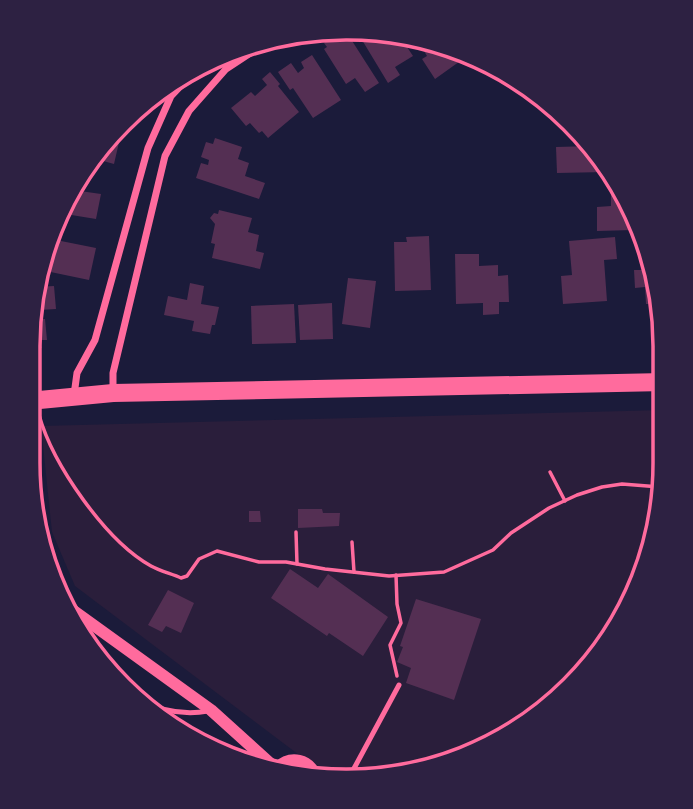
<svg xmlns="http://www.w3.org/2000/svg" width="693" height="809" viewBox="0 0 693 809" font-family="Barlow,sans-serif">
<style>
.green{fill:#2a1e3b}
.building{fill:#542f53}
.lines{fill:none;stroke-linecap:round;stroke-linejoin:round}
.path{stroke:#ff6b9d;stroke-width:3.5}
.service{stroke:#ff6b9d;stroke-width:5}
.minor{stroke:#ff6b9d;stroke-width:7}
.tertiary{stroke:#ff6b9d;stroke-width:12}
.primary{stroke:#ff6b9d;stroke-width:18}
.rim{fill:none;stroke:#ff6b9d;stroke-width:3.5}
</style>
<rect width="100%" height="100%" fill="#1b1b3a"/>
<polygon class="green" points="665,410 665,463 641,584 571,688 449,764 327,776 75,586 52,532 41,426"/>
<g class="building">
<polygon points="367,29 401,38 413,56 395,67 400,75 388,83 356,30"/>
<polygon points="347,33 379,83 365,92 355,78 346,84 324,49 327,47 324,43 334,36 336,39"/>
<polygon points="431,46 459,53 463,59 435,79 422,59 427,56 424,51"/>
<polygon points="312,55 341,100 313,118 293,88 290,90 278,72 291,63 298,73 304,68 301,62"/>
<polygon points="270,72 280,84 278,86 299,112 268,138 262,131 259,133 250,123 246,126 231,108 251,92 255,96 267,85 262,79"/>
<polygon points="114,136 120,138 114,164 96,159"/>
<polygon points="215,138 242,147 238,159 249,163 245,176 265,183 259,199 196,178 201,163 208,165 209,160 201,157 206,142 213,144"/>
<polygon points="592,146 606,172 557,173 556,147"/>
<polygon points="611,179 633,218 633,230 597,231 597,207 611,206"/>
<polygon points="73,190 101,194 96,219 59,213 61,205"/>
<polygon points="219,210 252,218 248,232 259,235 256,251 264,253 260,269 212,258 215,244 211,243 215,224 210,218 214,213 218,214"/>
<polygon points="637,224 648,244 660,304 646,304 645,287 635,288 634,270 649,270 648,252 638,252"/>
<polygon points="429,236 431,290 395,291 394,242 407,242 406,237"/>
<polygon points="615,237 617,259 604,260 607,301 563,304 561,276 572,275 569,241"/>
<polygon points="51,239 96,248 89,280 41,270"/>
<polygon points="455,254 479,254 479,266 498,265 498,276 508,275 509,302 499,302 499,314 483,315 483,303 456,304"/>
<polygon points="348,278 376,281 370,328 342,324"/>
<polygon points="190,283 204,286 201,304 219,307 215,325 212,325 210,334 192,331 194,321 164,315 168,296 187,300"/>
<polygon points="54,286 56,309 40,310 41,319 45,319 47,340 41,340 42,348 30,349 31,305 36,287"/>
<polygon points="332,303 333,339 300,340 298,305"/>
<polygon points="294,304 296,343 252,344 251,306"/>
<polygon points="298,509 322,509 323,513 340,513 339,526 298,528"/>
<polygon points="249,511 260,511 261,522 249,522"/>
<polygon points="290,569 318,588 328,574 388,617 363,656 329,633 327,636 271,598"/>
<polygon points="168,590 194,603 181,633 166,626 162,632 148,625"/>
<polygon points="416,599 481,619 454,700 406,683 411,668 397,662 403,647 400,646"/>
</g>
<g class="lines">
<g class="path">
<path d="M39 415C53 465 106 541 151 566 160 571 172 574 181 578L187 576 199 559 217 551 259 562H286L325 569 389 576 444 572 493 550 511 533 549 508 577 495 602 487 622 484 660 487"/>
<polyline points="550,472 565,501"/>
<polyline points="296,532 297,564"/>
<polyline points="352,542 354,572"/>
<polyline points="396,575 397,604 401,623 390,645 397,676"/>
</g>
<g class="service">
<path d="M137 699C159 710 183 716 208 711"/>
<polyline points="351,774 399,685"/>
</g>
<g class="minor">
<polyline points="113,392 113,373 165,156 189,111 226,69 267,42"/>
<polyline points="74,395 77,373 95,340 148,148 171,96 189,77"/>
</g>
<g class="tertiary">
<polyline points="60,601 211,710 274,767"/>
<path d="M277 768C291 755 309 759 316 777"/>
</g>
<polyline class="primary" points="29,401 113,393 665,382"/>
</g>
<path d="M0 0H693V809H0ZM346 40H347A306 306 0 0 1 653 346V463A306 306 0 0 1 347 769H346A306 306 0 0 1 40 463V346A306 306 0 0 1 346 40Z" fill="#2d2142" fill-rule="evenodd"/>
<path class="rim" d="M346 40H347A306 306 0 0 1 653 346V463A306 306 0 0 1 347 769H346A306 306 0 0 1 40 463V346A306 306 0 0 1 346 40Z"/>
</svg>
